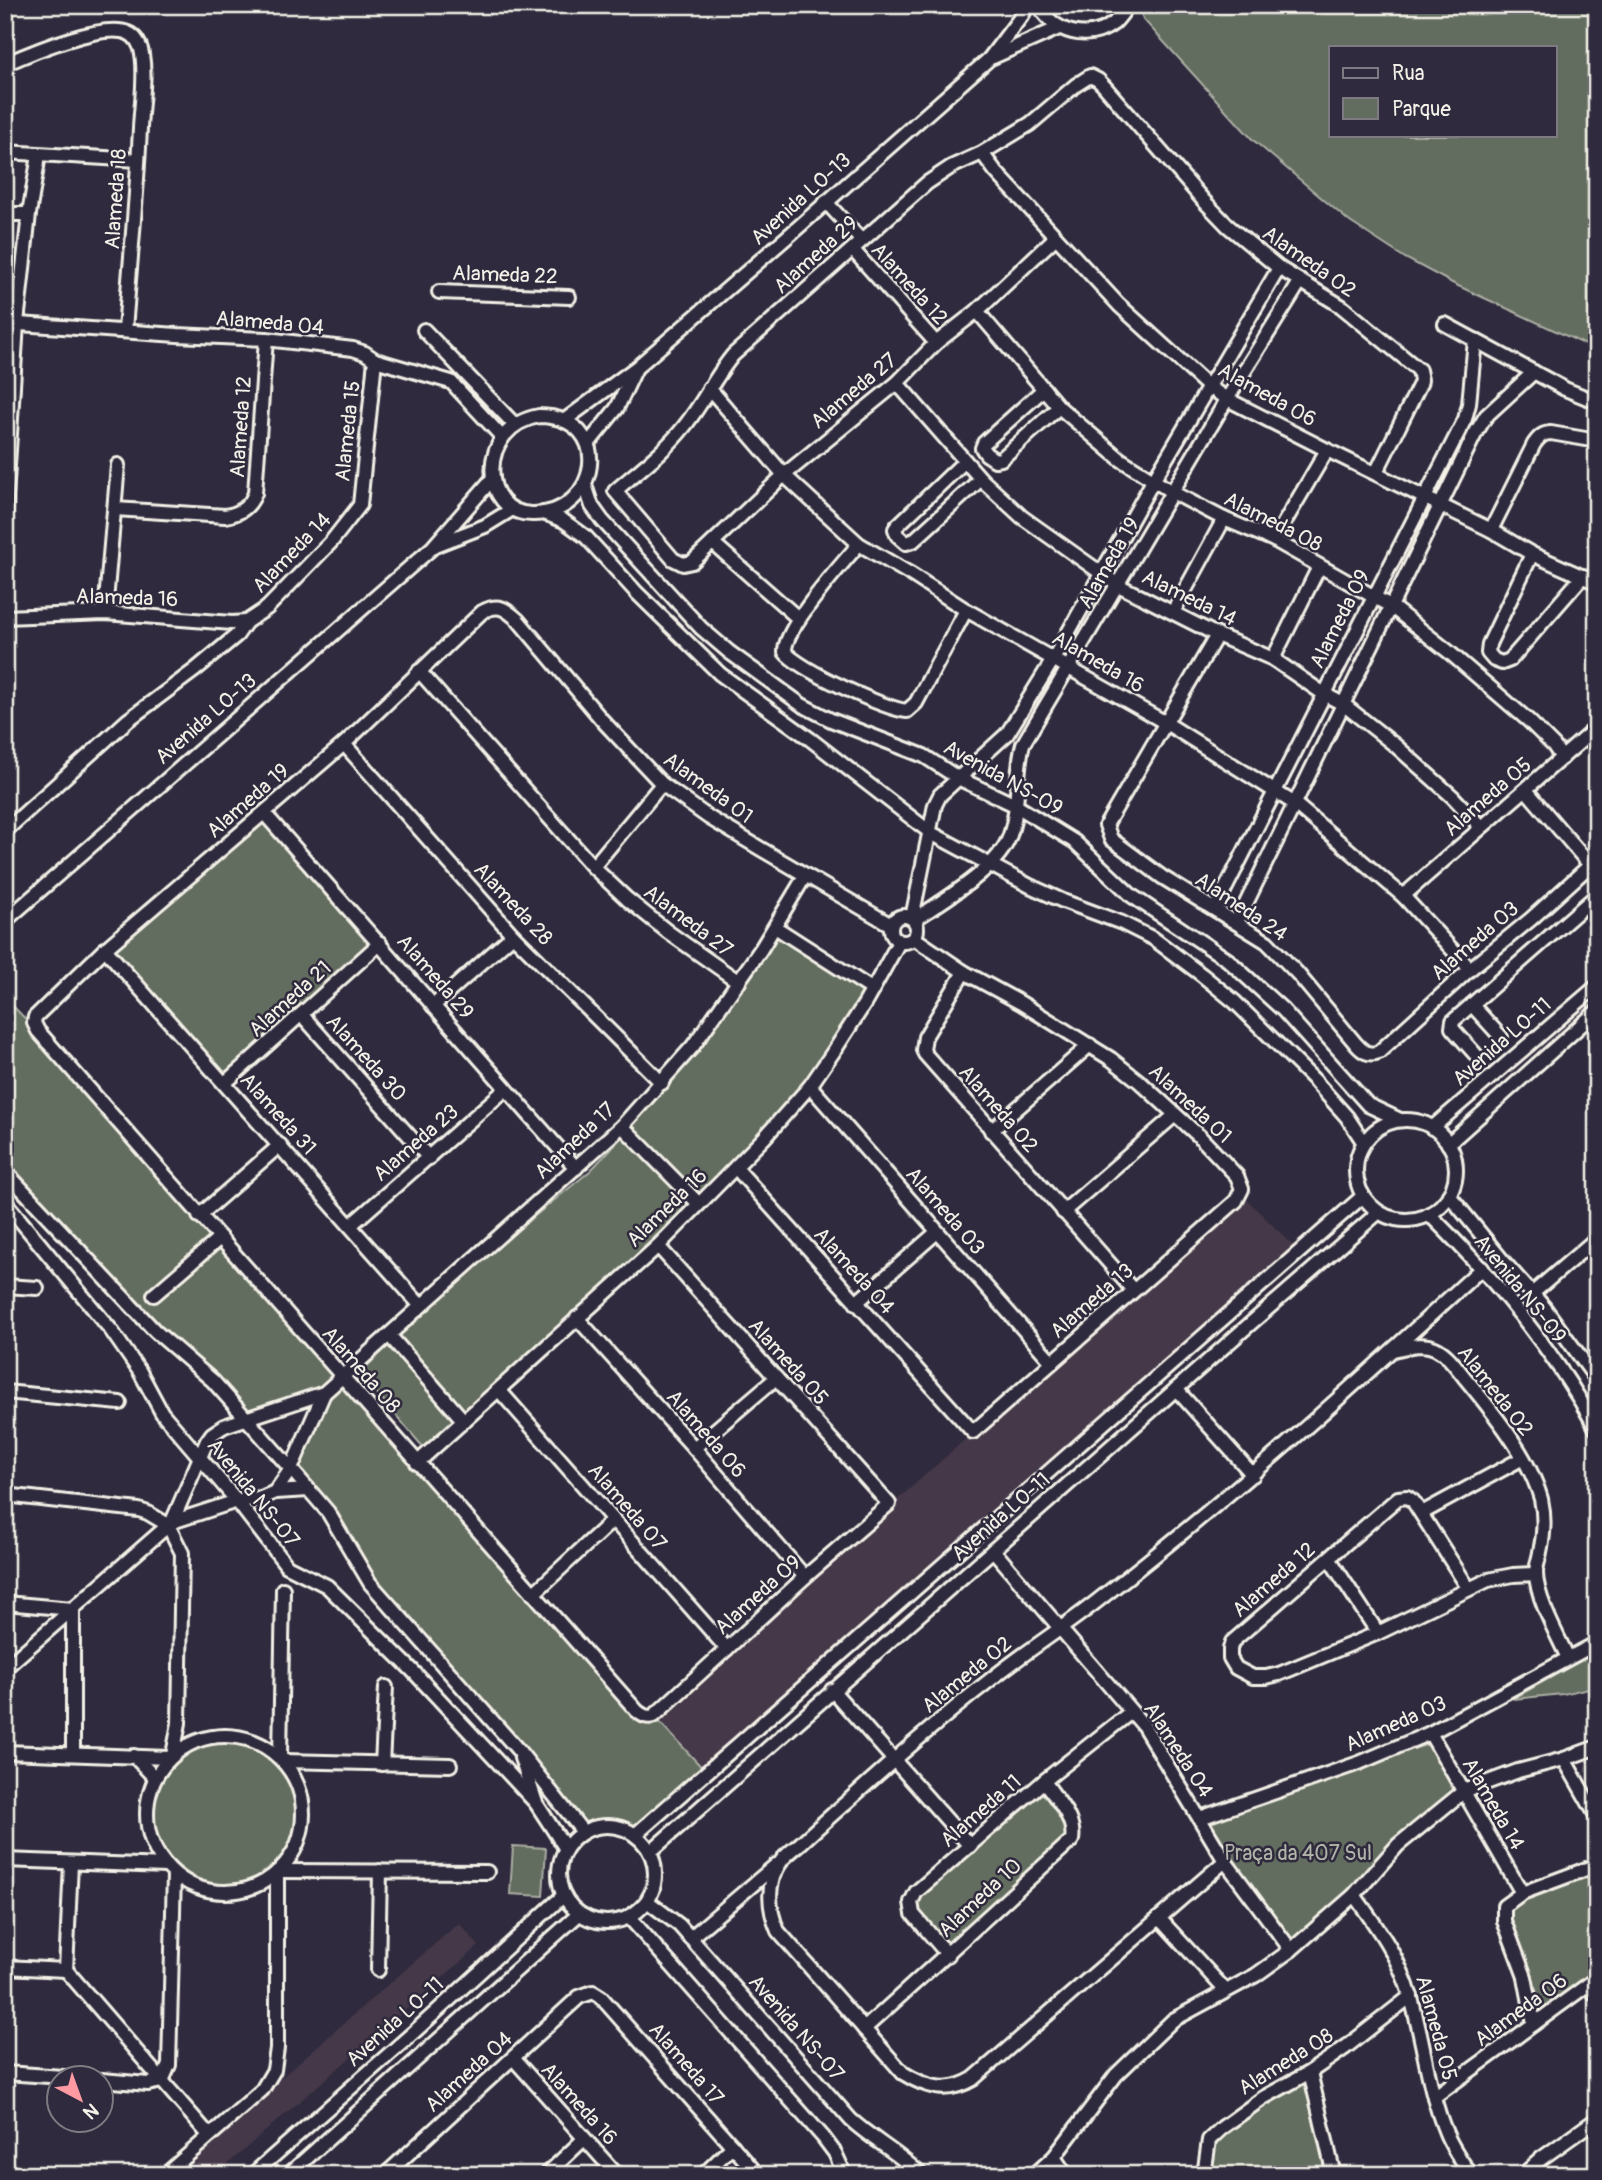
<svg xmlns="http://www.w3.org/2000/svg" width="1602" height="2180" viewBox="0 0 1602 2180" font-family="Pangolin,sans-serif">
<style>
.built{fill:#443948}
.green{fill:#626c5f;stroke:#abaea4;stroke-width:2;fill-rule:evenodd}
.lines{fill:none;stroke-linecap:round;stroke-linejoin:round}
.minor-casing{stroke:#f4f1e8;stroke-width:18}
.minor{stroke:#2f2a3d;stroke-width:12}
.labels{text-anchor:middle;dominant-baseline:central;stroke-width:5;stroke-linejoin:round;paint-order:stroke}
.street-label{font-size:21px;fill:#f4f1e8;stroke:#2f2a3d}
.park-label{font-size:21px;fill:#b2b5aa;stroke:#2f2a3d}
</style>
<rect width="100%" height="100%" fill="#2f2a3d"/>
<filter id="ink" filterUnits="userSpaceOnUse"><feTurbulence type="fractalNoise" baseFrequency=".0143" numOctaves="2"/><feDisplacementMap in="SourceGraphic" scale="14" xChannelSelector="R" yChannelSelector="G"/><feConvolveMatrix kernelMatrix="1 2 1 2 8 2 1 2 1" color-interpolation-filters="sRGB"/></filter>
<g filter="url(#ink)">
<g class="built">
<polygon points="1241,1194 1300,1252 707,1773 654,1716"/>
<polygon points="459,1923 479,1946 215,2175 169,2175"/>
</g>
<g class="green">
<path d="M1138 5H1597V350L1454 284 1405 258 1350 222 1252 139 1143 19ZM1555 47V135H1331V47Z"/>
<polygon points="264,813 380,943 225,1083 105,949"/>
<polygon points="775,927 873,990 836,1048 736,1168 690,1203 464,1421 458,1416 423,1447 360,1373 393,1341 389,1335 590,1171 627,1132 622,1126 662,1083"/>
<polygon points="5,998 45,1039 644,1717 654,1716 707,1773 635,1835 601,1827 583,1832 392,1610 291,1469 323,1393 246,1419 5,1175"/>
<polygon points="1597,1651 1597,1686 1563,1694 1513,1699"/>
<circle cx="225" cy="1813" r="78"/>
<polygon points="1435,1742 1459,1786 1418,1821 1291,1950 1200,1818"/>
<polygon points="1044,1781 1073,1827 1067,1845 948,1955 913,1914 913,1897"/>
<polygon points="513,1846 546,1848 543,1896 510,1894"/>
<polygon points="1597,1867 1597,1977 1534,2024 1504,1906"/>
<polygon points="1311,2080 1334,2175 1205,2175 1209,2140 1223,2127"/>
</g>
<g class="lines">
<g class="minor-casing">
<g id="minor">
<path d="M1039 5C1053 33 1088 43 1114 23 1119 18 1124 11 1128 5"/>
<polyline points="993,57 1059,28"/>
<path d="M5 64C30 53 103 22 128 33 136 36 141 46 142 54 146 77 141 105 140 128 137 196 130 263 125 331"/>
<polyline points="5,152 138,160"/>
<polyline points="982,153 996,172 1119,305 1209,387 1227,399 1327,450 1491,530 1532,554 1597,583"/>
<polyline points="826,202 861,240"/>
<polyline points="5,214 29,214"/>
<path d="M1056 237 977 311 936 343 897 383 784 475 692 562 683 564 673 559 615 491C638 471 664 452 683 428 702 405 714 378 733 355L927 183 951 167 982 153 1030 124 1076 85 1090 76 1098 80 1104 86 1204 201 1228 226 1279 268 1341 306 1419 370 1421 380 1420 384 1376 473"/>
<polyline points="853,250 936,343"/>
<polyline points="439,292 569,297"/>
<polyline points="977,311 1059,407 1120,459 1172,492 1224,519 1274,540 1392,607 1449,652 1529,721 1554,746 1562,758"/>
<polyline points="5,323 177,335 266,339 353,349 365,353 375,360 451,382 502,437"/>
<polyline points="1445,324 1565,389 1597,402"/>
<polyline points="424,330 515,425"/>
<polyline points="897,383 981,479 1022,517 1118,585 1217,635 1273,659 1324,694 1343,704 1396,746 1453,797 1481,827"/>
<polyline points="709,388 784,475 859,544 912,575 966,610 1166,723 1295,804 1403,896 1470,969"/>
<polyline points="1044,389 984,443 982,448 986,454 995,460 1001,459 1059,407"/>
<path d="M539 416C616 417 600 515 532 514 480 514 476 427 539 416Z"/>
<polyline points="565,420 637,367 794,231 989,59 1023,14 1027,5"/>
<polyline points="588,444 617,408 635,370"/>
<polyline points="965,461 897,526 895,529 897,535 906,543 913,541 981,479"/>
<polyline points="585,485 592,506 602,520 701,628 729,652 802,705 831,720 924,756 958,778 1015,805 1075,842 1132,896 1228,960 1283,1010 1368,1105 1400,1120"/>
<path d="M115 509 225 516C240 514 250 507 255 493L266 339"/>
<polyline points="5,513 17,323 29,214 39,155"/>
<polyline points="544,513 564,521 586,537 637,593 720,674 810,739 931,833 1030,886 1063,901 1122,923 1154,939 1202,975 1235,1002 1314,1080 1347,1117 1364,1143"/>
<path d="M1491 530 1534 444C1539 437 1543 433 1551 433L1597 441"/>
<polyline points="1274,540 1327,450"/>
<polyline points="713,543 799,619"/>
<path d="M859 544C842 564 783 629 785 652 798 669 885 709 907 711L916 703 966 610"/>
<polyline points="436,545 485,526 511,510"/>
<polyline points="1532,554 1489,644 1488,653 1494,660 1502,663 1510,660 1583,576"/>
<polyline points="1173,612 1224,519"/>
<polyline points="105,613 118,465"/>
<polyline points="5,617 105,613 232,623 246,622 267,608 331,542 360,505 375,360"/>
<path d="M1217 635 1106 825 1111 839 1162 877 1267 942 1297 973 1356 1044C1363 1052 1369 1056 1379 1052L1470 969 1531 919 1597 859"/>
<polyline points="1273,659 1319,567"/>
<polyline points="419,671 593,867 627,899 668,932 739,982"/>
<polyline points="344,744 513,935 662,1083"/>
<polyline points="1526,790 1590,865"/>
<polyline points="264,813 576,1168"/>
<polyline points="5,831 128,720 195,670 237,635 246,622"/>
<polyline points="593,867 662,784"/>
<polyline points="1403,896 1597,727"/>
<polyline points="1215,909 1465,419 1469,404 1475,340"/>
<circle cx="904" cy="929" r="13"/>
<polyline points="912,918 935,805 940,795 1007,734 1054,658 1153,481 1279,268"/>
<path d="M914 920C943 900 999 869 1010 835 1020 806 1015 773 1023 744L1227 399 1300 282"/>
<polyline points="5,921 433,547 493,478"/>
<polyline points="1237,922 1475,434 1486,416 1534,372"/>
<polyline points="775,927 873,990"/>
<polyline points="105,949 420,1305"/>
<polyline points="964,972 925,1037 923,1050 925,1054 1133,1290"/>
<polyline points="1472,1005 1501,1037"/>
<polyline points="433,1006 513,935"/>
<polyline points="302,1015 429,1158"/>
<polyline points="1477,1056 1452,1028 1453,1021 1597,895"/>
<polyline points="225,1083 380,943"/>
<polyline points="810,1086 1052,1362"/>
<circle cx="1406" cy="1170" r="50"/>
<polyline points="622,1126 699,1204"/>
<polyline points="1432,1128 1597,986"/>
<polyline points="991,1131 1090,1045"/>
<polyline points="1448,1144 1597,1011"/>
<polyline points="736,1168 973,1432 1236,1201 1242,1189 1237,1176 1200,1137 1140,1082 1111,1059 1021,1003 964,972 914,938"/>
<polyline points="5,1171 155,1331 213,1381 291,1469 328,1512 370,1583 519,1751 583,1832"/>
<polyline points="1449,1195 1503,1261 1544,1307 1597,1380"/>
<polyline points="5,1202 111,1330 140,1372 162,1413 237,1501 287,1566 327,1586 412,1670 536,1803"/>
<polyline points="1063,1212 1175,1115"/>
<path d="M1429 1214C1494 1278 1554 1349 1597 1430"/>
<polyline points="199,1216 280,1145"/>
<polyline points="351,1225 506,1089"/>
<path d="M658 1246 889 1504 805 1577 654 1716C647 1718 643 1716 637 1711L38 1031 34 1023 35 1017 105 949 344 744 482 612C498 603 505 608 518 620L602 720 662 784 708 817 761 849 891 925"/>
<polyline points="5,1286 37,1288"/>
<polyline points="1533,1293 1597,1238"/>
<polyline points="154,1295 220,1238"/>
<polyline points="856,1303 937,1232"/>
<polyline points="577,1318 694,1448 805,1577"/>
<polyline points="389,1335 464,1421"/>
<path d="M1393 1350C1407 1347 1422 1342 1435 1348 1448 1354 1456 1367 1465 1378 1493 1412 1529 1456 1541 1499 1545 1517 1544 1535 1540 1552 1539 1559 1536 1566 1536 1573 1536 1597 1557 1635 1568 1658"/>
<polyline points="1176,1389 1253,1475"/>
<polyline points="499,1390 727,1649"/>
<polyline points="5,1392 120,1403"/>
<polyline points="694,1448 776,1378"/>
<polyline points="417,1463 658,1246 764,1138 810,1086 836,1048 865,1003 899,942"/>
<polyline points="275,1492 291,1469 324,1393"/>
<polyline points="5,1495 139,1510 148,1513 168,1525 182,1553 179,1723 173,1755"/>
<polyline points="1422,1513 1523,1458"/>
<polyline points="172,1522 207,1441 212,1434 224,1426 324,1393 622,1126 693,1046 761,949 805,876"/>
<polyline points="993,1550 1143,1725 1225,1861 1291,1950"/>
<polyline points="1329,1558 1378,1633"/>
<polyline points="1469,1589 1413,1501 1407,1497 1398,1498 1232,1642 1230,1649 1230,1658 1236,1668 1253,1677 1266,1677 1279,1674 1378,1633 1488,1580 1513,1575 1536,1574"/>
<polyline points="533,1594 613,1520"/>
<polyline points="5,1603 73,1609 73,1754"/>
<polyline points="5,1668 172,1522 237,1501 261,1498 275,1492 309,1490"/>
<polyline points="832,1690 970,1846"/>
<polyline points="1430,1733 1522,1893"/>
<circle cx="225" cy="1814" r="78"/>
<polyline points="5,1752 169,1758"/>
<polyline points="134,1756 155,1778"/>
<polyline points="280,1757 283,1589"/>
<polyline points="521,1758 536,1803 566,1849"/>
<polyline points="1564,1759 1597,1817"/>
<polyline points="284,1761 450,1765"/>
<polyline points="382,1764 386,1687"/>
<polyline points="1200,1818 1359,1763 1430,1733 1597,1643"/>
<circle cx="607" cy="1874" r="48"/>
<polyline points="635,1835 1363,1196"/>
<polyline points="650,1852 1250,1324 1379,1212"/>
<polyline points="5,1860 166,1866"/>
<path d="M1225 1861 973 2079C948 2094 927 2088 903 2073L778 1931C768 1908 766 1882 782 1860 787 1854 795 1848 801 1843 817 1828 833 1814 849 1800 895 1759 941 1718 990 1680 1026 1651 1065 1627 1101 1598 1234 1495 1358 1382 1482 1268"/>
<polyline points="279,1871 487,1872"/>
<path d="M1354 1895C1377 1927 1400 1958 1411 1998 1424 2042 1428 2090 1446 2133 1452 2148 1462 2162 1471 2175"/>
<path d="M647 1901 679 1925 851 2120C873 2140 900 2154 921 2175"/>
<polyline points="629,1917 823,2137 835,2153 845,2175"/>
<polyline points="1159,1918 1226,1991"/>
<polyline points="690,1938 776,1865"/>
<polyline points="948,1955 913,1914 911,1902 916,1892 1044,1781 1131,1712"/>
<polyline points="5,1967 66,1970"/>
<polyline points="66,1970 209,2135"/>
<polyline points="66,1970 71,1863"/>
<polyline points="378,1970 380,1871"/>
<polyline points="1588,1985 1597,1996"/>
<polyline points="1534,2024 1525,1977 1504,1921 1504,1906 1522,1893 1597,1865"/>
<path d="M864 2029 1072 1840C1076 1818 1055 1798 1044 1781"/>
<polyline points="513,2058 617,2175"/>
<polyline points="1310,2072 1334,2175"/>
<polyline points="5,2073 78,2078"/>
<polyline points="102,2080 148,2084 162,2081 169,2065 174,1874"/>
<polyline points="1434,2097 1597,1978"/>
<polyline points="1054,2157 1066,2175"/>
<polyline points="165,2175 262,2090 274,2070 277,2048 277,1872"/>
<polyline points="252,2175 413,2033 563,1896"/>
<polyline points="288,2175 579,1914"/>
<polyline points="385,2175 579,1997 593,1992 601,1997 758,2175"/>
<polyline points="546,2175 584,2139"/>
<polyline points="703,2175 733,2146"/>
<polyline points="1034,2175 1054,2157 1116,2075 1173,2020 1256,1975 1291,1950 1354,1895 1398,1845 1464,1791 1518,1771 1564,1759 1597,1747"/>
<polyline points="1204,2175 1209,2140 1223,2127 1263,2098 1310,2072 1346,2047 1411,1996"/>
<polyline points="1523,2175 1542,2158 1597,2119"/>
</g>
</g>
<use href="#minor" class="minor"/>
</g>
</g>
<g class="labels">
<g class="street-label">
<text transform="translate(116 199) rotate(-86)">Alameda 18</text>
<text transform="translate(801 199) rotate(-42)">Avenida LO-13</text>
<text transform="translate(816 255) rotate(-42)">Alameda 29</text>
<text transform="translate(1309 262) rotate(35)">Alameda 02</text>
<text transform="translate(505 275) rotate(2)">Alameda 22</text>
<text transform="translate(909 284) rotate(48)">Alameda 12</text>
<text transform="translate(270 323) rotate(5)">Alameda 04</text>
<text transform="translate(854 391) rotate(-40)">Alameda 27</text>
<text transform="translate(1267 395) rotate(29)">Alameda 06</text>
<text transform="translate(241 427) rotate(-86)">Alameda 12</text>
<text transform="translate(348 431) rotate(-84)">Alameda 15</text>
<text transform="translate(1273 522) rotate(27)">Alameda 08</text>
<text transform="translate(292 553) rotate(-46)">Alameda 14</text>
<text transform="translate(1109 563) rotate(-60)">Alameda 19</text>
<text transform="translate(127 598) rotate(2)">Alameda 16</text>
<text transform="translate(1189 598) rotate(26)">Alameda 14</text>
<text transform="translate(1340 619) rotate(-63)">Alameda 09</text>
<text transform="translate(1098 662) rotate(30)">Alameda 16</text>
<text transform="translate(206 719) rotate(-41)">Avenida LO-13</text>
<text transform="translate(1003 778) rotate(29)">Avenida NS-09</text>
<text transform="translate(708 788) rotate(36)">Alameda 01</text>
<text transform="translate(1488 797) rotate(-41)">Alameda 05</text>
<text transform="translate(248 801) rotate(-41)">Alameda 19</text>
<text transform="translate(513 904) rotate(47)">Alameda 28</text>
<text transform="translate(1241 907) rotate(34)">Alameda 24</text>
<text transform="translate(688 921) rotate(37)">Alameda 27</text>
<text transform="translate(1475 941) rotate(-41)">Alameda 03</text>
<text transform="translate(435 977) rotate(49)">Alameda 29</text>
<text transform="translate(290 999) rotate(-42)">Alameda 21</text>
<text transform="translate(1502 1042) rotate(-41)">Avenida LO-11</text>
<text transform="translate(366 1058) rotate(48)">Alameda 30</text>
<text transform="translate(1190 1104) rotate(43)">Alameda 01</text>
<text transform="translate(998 1109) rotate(49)">Alameda 02</text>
<text transform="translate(278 1114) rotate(48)">Alameda 31</text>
<text transform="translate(575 1141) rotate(-43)">Alameda 17</text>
<text transform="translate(416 1143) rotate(-41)">Alameda 23</text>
<text transform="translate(667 1208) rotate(-44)">Alameda 16</text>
<text transform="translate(945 1211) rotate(49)">Alameda 03</text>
<text transform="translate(854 1271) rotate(48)">Alameda 04</text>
<text transform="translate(1520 1289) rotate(51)">Avenida NS-09</text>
<text transform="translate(1092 1301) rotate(-41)">Alameda 13</text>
<text transform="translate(788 1362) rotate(48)">Alameda 05</text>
<text transform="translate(361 1370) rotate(49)">Alameda 08</text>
<text transform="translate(1495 1391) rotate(52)">Alameda 02</text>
<text transform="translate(706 1434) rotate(49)">Alameda 06</text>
<text transform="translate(253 1493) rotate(51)">Avenida NS-07</text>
<text transform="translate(627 1507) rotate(49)">Alameda 07</text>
<text transform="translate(1001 1517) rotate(-41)">Avenida LO-11</text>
<text transform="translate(1274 1580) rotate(-41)">Alameda 12</text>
<text transform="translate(758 1595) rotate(-42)">Alameda 09</text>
<text transform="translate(967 1675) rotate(-39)">Alameda 02</text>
<text transform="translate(1396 1724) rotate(-24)">Alameda 03</text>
<text transform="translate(1178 1750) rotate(57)">Alameda 04</text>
<text transform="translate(1493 1804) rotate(60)">Alameda 14</text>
<text transform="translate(981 1811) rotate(-41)">Alameda 11</text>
<text transform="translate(980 1898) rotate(-43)">Alameda 10</text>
<text transform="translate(1521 2010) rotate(-36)">Alameda 06</text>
<text transform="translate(395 2022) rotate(-42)">Avenida LO-11</text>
<text transform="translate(796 2028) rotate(49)">Avenida NS-07</text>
<text transform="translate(1436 2028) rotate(75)">Alameda 05</text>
<text transform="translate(1286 2062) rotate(-32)">Alameda 08</text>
<text transform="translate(686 2064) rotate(49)">Alameda 17</text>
<text transform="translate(469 2072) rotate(-42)">Alameda 04</text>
<text transform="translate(579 2104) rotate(48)">Alameda 16</text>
</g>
<g class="park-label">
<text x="1298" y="1853">Praça da 407 Sul</text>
</g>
</g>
<rect width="1602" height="2180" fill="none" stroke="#2f2a3d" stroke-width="28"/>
<rect x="14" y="14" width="1574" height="2152" fill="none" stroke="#f4f1e8" stroke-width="2.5" filter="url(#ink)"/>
<rect x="1329" y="46" width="228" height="91" fill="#2f2a3d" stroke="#7e7a81" stroke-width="2"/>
<rect x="1343" y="68" width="35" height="10" fill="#2f2a3d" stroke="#7e7a81" stroke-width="2"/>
<text x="1392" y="80" font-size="21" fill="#f4f1e8">Rua</text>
<rect x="1343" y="98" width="35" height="21" fill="#626c5f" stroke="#7e7a81" stroke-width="2"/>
<text x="1392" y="116" font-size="21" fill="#f4f1e8">Parque</text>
<g transform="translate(80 2099) rotate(139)"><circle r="33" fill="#2f2a3d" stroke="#7e7a81" stroke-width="2"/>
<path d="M0-5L12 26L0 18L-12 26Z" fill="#ff9aa2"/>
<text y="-10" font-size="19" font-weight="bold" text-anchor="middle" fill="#f4f1e8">N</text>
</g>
</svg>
